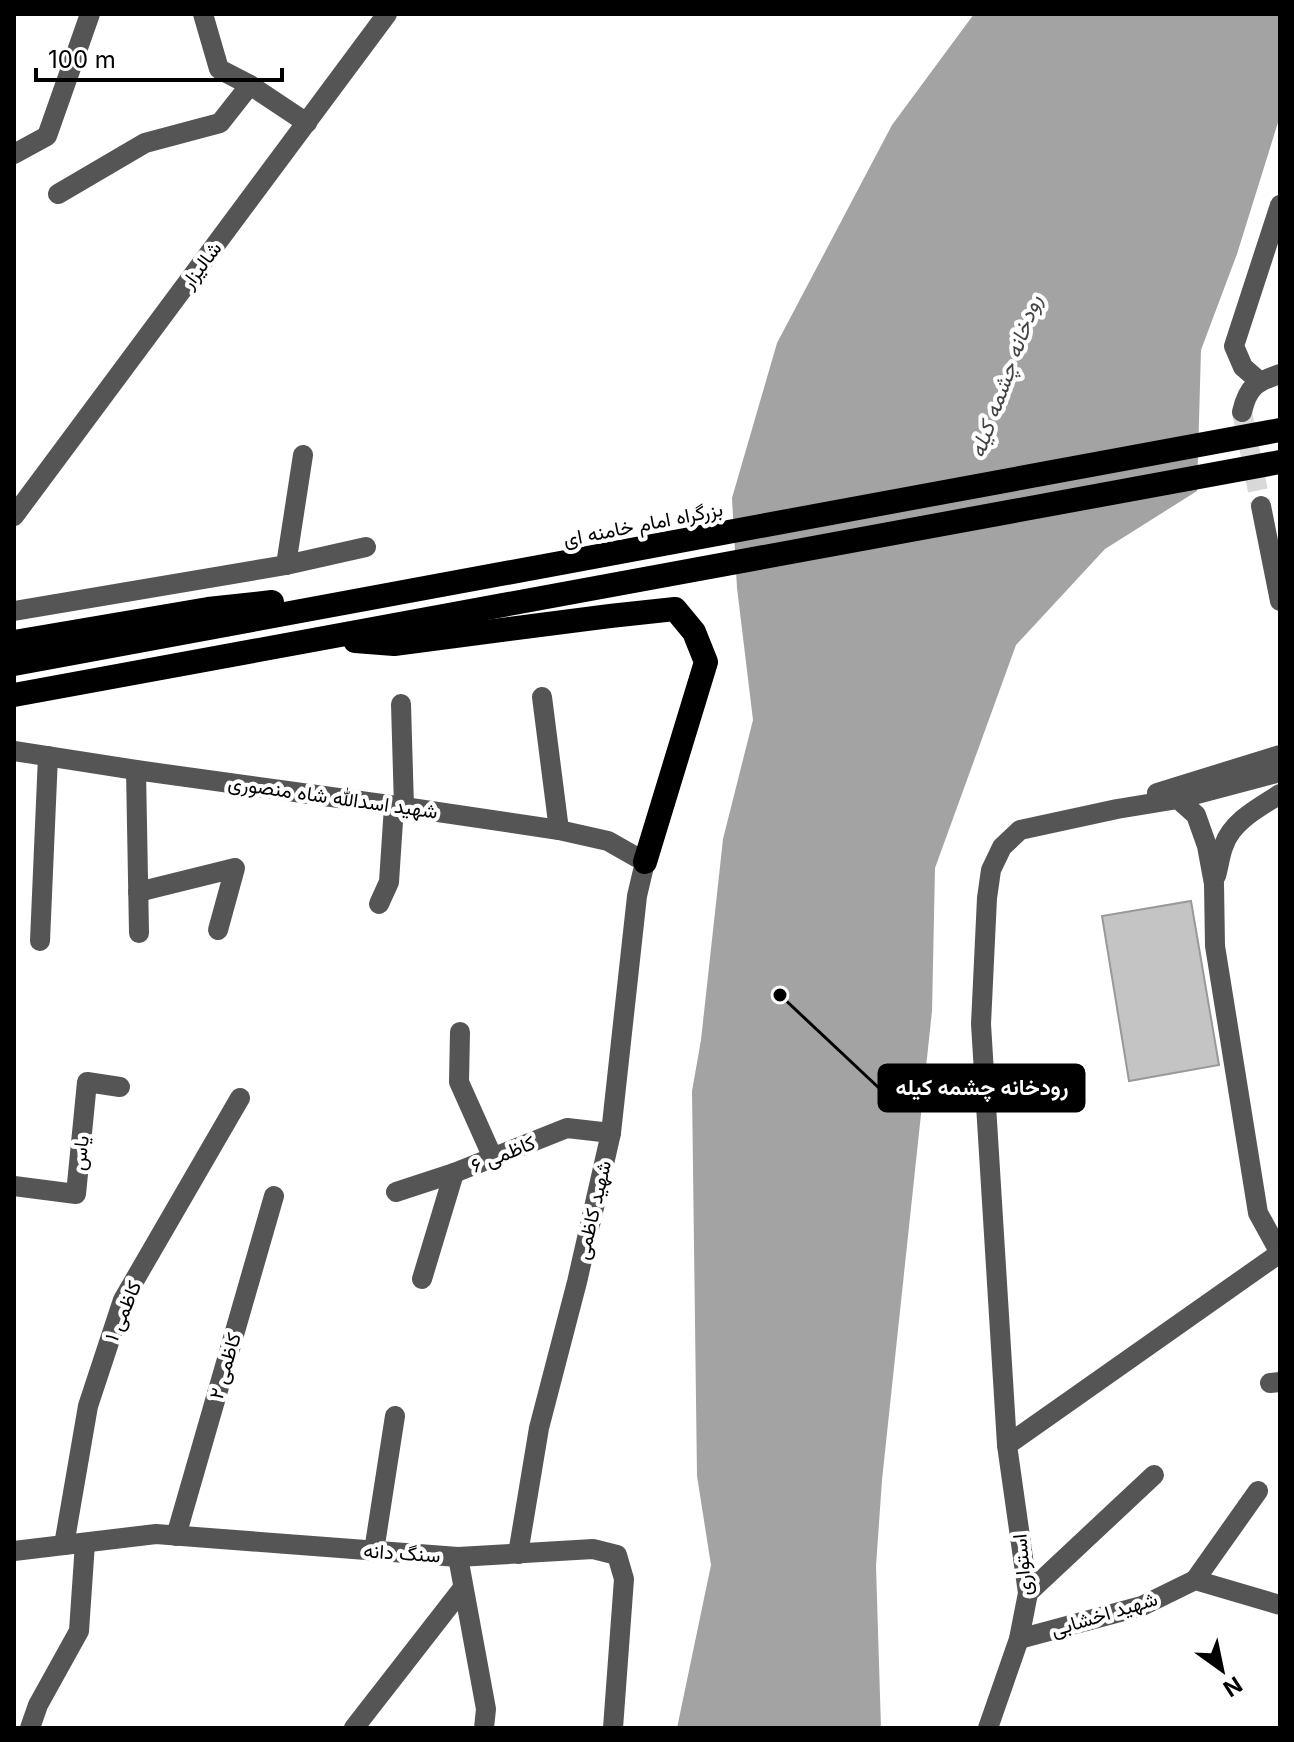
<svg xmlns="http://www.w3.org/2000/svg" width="1294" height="1742" viewBox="0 0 1294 1742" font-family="Inter,Vazirmatn,sans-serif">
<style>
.water{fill:#a3a3a3}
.building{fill:#c4c4c4;stroke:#999;stroke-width:2}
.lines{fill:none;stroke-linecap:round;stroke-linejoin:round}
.minor-tunnel{stroke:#d9d9d9;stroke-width:20;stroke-dasharray:20 10;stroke-linecap:butt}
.minor{stroke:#555;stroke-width:20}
.highway{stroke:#000;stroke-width:24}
.labels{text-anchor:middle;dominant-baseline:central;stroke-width:8;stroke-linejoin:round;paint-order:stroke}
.street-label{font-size:20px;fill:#000;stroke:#fff}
.water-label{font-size:22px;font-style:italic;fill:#444;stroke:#fff}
.leader{fill:none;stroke:#000;stroke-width:3}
.callout-dot{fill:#000;stroke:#fff;stroke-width:3}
.callout{fill:#000;stroke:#000;stroke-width:3}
.callout-label{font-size:22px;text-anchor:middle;font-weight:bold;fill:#fff}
</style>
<rect width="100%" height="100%" fill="#fff"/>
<polygon class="water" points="974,14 1280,14 1280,116 1237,254 1201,350 1197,491 1105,549 1016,645 935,868 932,1011 882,1480 876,1566 881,1728 677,1728 711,1565 697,1476 692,1091 701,1040 723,839 753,720 737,588 732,498 777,343 892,125"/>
<polygon class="building" points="1191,901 1219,1065 1129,1081 1102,916"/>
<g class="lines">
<polyline class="minor-tunnel" points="1242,412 1261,506"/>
<g class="minor">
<polyline points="203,14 219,69 250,85 307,123"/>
<polyline points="14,154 47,136 90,14"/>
<polyline points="58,194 145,143 220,123 250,85"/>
<polyline points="1259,381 1243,367 1234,346 1280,205"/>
<path d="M1242 412C1248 386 1256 382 1280 374"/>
<polyline points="1261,506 1280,601"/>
<polyline points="14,516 387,14"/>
<polyline points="286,565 303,455"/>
<polyline points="14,611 286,565 366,547"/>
<polyline points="542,697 559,830"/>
<polyline points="401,704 404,807"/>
<polyline points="14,751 136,770 404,807 559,830 608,841 645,862 637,896 611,1133 577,1282 539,1428 518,1554"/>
<polyline points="136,770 139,933"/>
<polyline points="1157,793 1280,755"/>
<polyline points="1178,799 1196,815 1207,846 1214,884 1215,946 1258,1213 1280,1253"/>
<path d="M1216 876C1219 866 1220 854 1224 845 1232 821 1260 807 1280 794"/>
<polyline points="138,892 235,868 218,930"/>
<polyline points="379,904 389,882 394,806"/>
<polyline points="40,941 48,756"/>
<polyline points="460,1032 459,1082 493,1158"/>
<polyline points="14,1186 76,1194 87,1082 120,1087"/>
<polyline points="396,1192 454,1173 567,1128 611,1133"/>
<polyline points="422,1279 454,1173"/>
<polyline points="1270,1383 1280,1382"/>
<polyline points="1007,1445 1280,1253"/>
<polyline points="176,1536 274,1196"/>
<polyline points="64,1545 88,1406 123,1300 240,1098"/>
<polyline points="14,1551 156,1534 458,1557 593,1549 617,1555 624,1579 613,1728"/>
<polyline points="374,1551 395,1416"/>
<polyline points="458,1557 486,1709 484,1728"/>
<polyline points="1195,1580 1258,1491"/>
<polyline points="1028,1593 1154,1475"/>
<polyline points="1019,1639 1142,1606 1195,1580 1280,1605"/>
<polyline points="30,1728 38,1705 79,1631 85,1543"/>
<polyline points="354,1728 463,1588"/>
<polyline points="988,1728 1019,1639 1028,1593 1007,1445 981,1024 987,898 991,870 1002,847 1020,830 1117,809 1178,799 1280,772"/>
</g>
<g class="highway">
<polyline points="355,641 394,644 610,616 675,609 694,632 706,662 645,862"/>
<polyline points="14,642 208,609 272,602"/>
<polyline points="14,664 1280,430"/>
<polyline points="14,695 1280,462"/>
</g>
</g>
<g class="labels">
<g class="street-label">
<text transform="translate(201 265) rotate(-53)">شالیزار</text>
<text transform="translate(643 524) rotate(-11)">بزرگراه امام خامنه ای</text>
<text transform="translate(333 797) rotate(8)">شهید اسدالله شاه منصوری</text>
<text transform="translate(80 1153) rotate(-84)">یاس</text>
<text transform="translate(503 1154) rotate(-22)">کاظمی ۶</text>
<text transform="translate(593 1210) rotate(-77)">شهید کاظمی</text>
<text transform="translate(123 1311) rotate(-67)">کاظمی ۱</text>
<text transform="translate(225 1366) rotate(-74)">کاظمی ۲</text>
<text transform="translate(402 1553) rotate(4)">سنگ دانه</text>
<text transform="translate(1022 1565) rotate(-95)">استواری</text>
<text transform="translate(1104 1614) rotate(-17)">شهید اخشابی</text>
</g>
<g class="water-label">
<text transform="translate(1005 376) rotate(-70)">رودخانه چشمه کیله</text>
</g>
</g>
<path class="leader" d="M780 995L879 1088"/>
<circle class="callout-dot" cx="780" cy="995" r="8"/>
<rect class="callout" x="879" y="1065" width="205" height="46" rx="8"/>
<g class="callout-label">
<text x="982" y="1095">رودخانه چشمه کیله</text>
</g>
<rect width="1294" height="1742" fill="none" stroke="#000000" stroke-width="32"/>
<g transform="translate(1222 1670) rotate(147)" stroke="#ffffff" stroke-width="6" paint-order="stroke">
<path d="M0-6L14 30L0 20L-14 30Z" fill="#000000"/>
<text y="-12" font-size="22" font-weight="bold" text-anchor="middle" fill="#000000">N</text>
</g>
<path d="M36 68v12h246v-12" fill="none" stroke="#000000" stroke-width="4"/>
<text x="48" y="68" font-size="24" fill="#000000" stroke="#ffffff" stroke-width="6" paint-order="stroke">100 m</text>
</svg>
